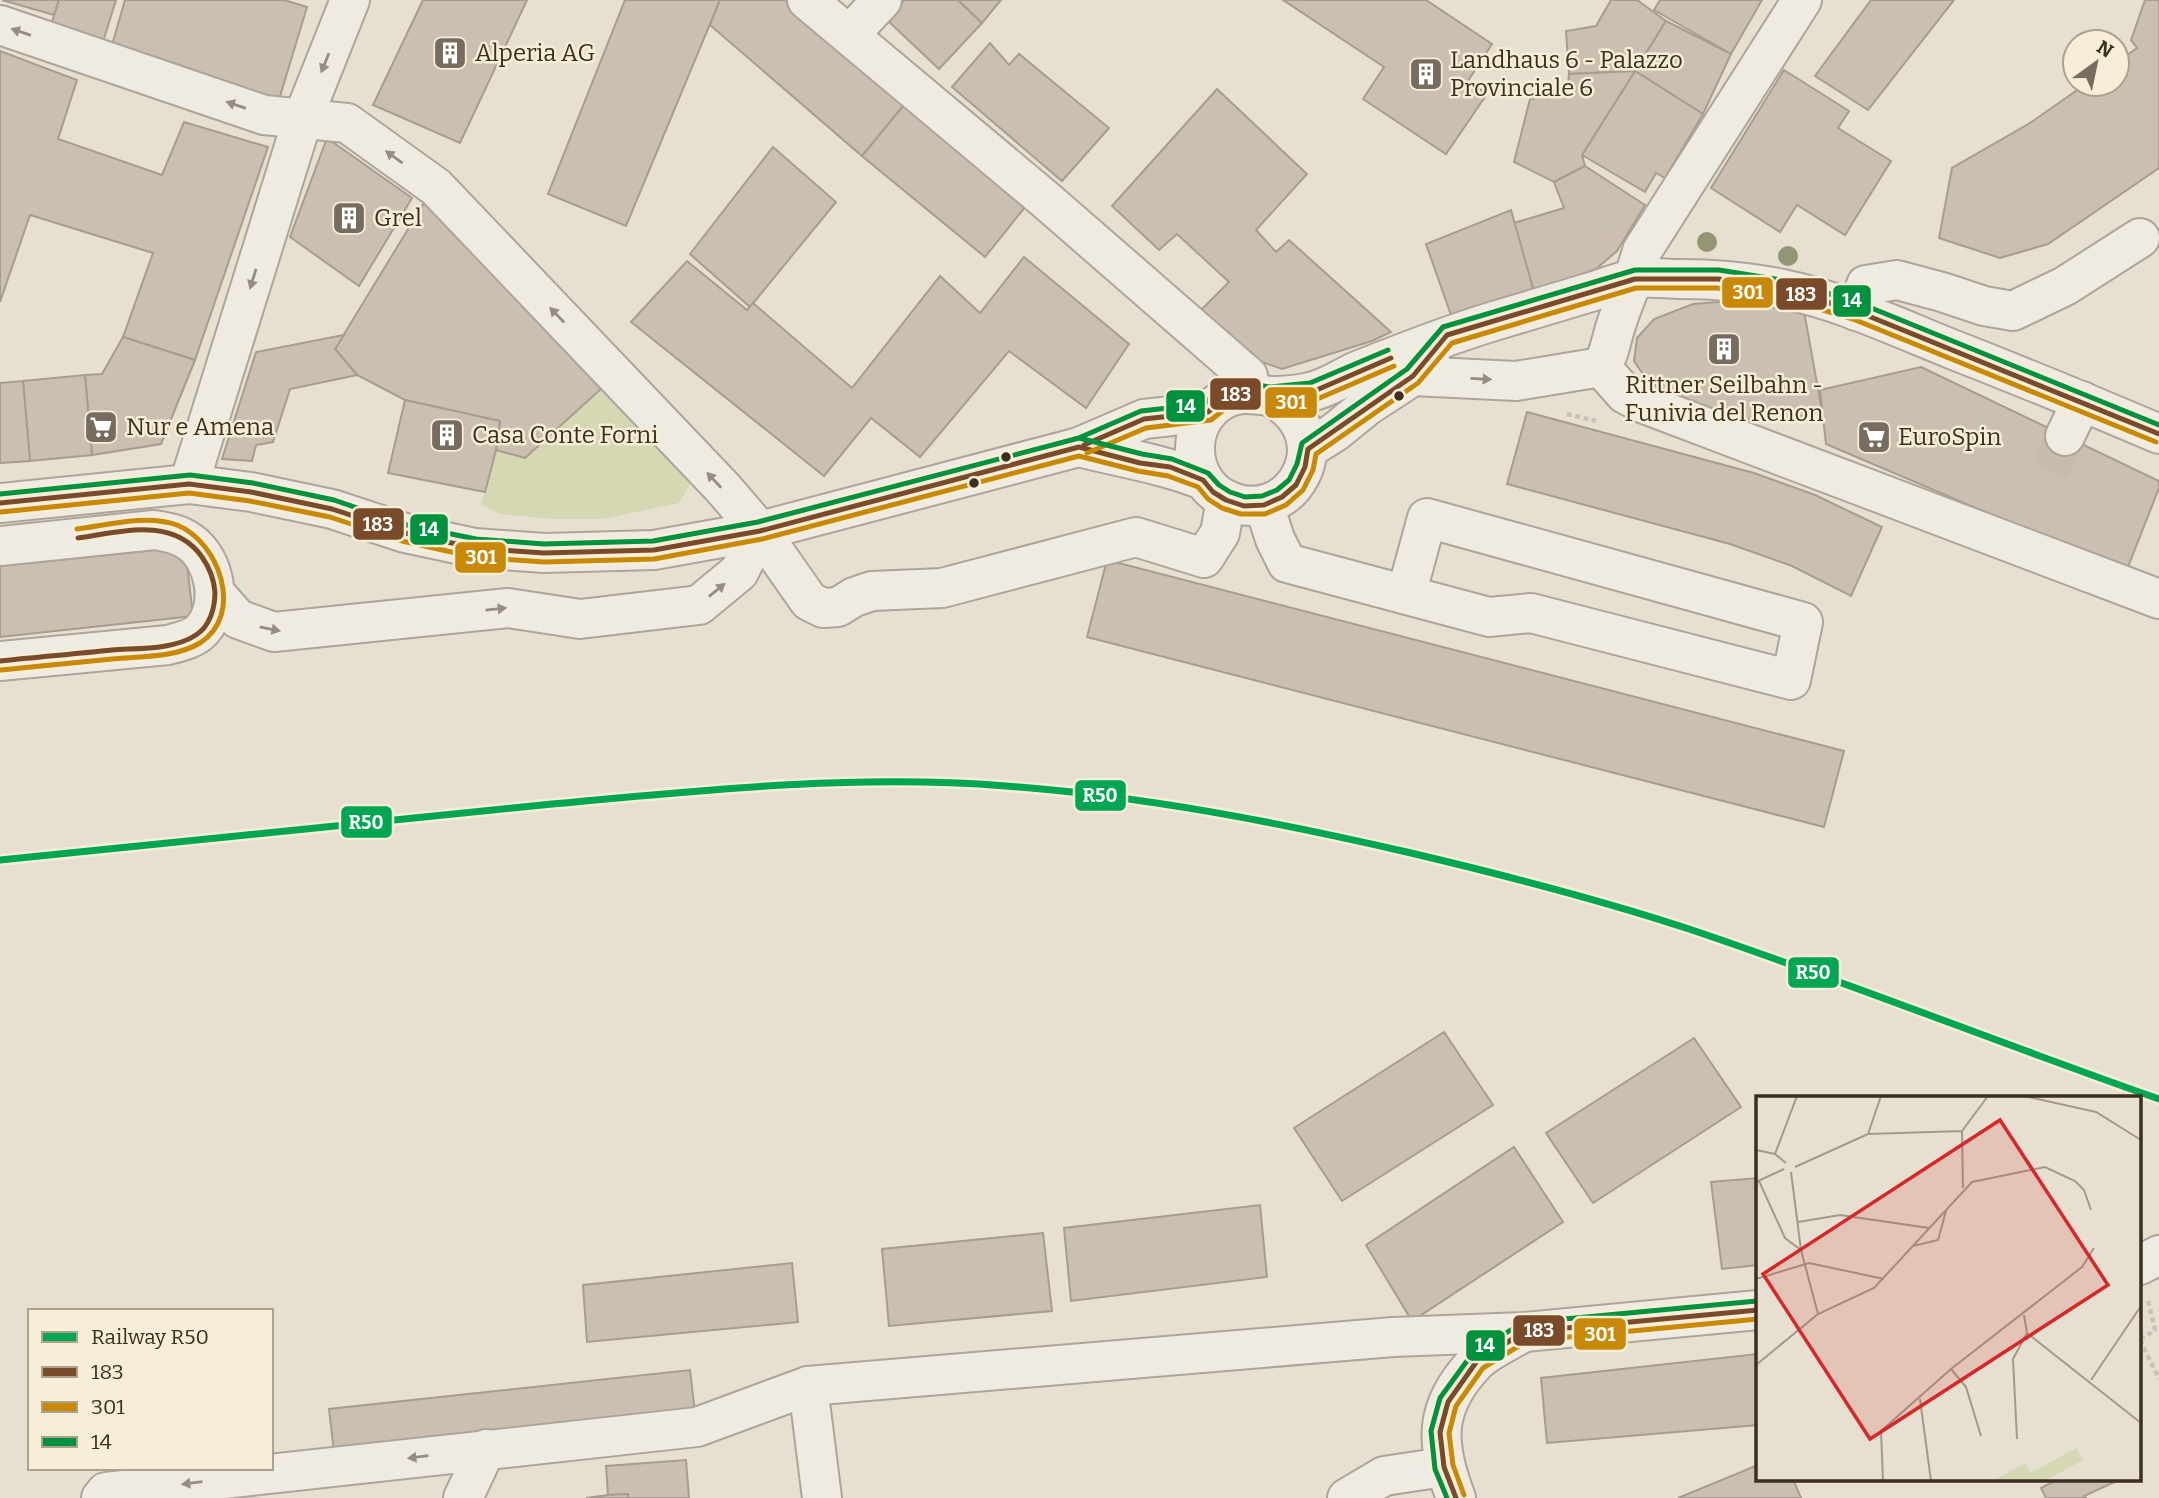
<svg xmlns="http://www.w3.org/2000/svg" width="2159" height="1498" viewBox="0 0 2159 1498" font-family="Bitter,serif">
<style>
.green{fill:#d6d7b3}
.building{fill:#cbbfb2;stroke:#a89c90;stroke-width:2}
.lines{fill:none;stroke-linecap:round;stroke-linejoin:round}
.minor-tunnel{stroke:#c5bcae;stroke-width:38;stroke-dasharray:38 19;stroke-linecap:butt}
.minor-casing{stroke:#ada599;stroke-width:42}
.path{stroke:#c8c2b9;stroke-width:4.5;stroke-dasharray:5 3.5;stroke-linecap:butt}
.minor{stroke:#efebe3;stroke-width:38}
.bus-1-casing{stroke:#f7eed8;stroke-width:10}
.bus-2-casing{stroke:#f7eed8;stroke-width:10}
.bus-3-casing{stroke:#f7eed8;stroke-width:10}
.bus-1{stroke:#7a4b2a;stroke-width:5}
.bus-2{stroke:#c88808;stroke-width:5}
.bus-3{stroke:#00923f;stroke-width:5}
.rail-1-casing{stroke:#f7eed8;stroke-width:12}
.rail-1{stroke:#00a651;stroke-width:7}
.tree{fill:#929673}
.oneway{fill:#968c82}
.bus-dot{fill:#3d2e20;stroke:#f7eed8;stroke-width:2.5}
.labels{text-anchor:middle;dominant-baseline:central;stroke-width:5;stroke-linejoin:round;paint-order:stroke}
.poi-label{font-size:24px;fill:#3d2e20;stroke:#f7eed8;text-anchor:start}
.inset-road{fill:none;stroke:#a3998a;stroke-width:2}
.view{fill:#d62828;fill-opacity:0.15;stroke:#d62828;stroke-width:3.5}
.inset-edge{fill:none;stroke:#3d2e20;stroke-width:3.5}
.line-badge{stroke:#f7eed8;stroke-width:2.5}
.badge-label{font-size:19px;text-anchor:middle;font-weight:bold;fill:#fff}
</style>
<rect width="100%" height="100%" fill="#e7e0d1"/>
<polygon class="green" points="602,388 690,484 679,503 603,519 551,519 499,514 481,504 496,450 525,458"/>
<g class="building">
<polygon points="2,0 59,0 54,15"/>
<polygon points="59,0 116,0 101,48 48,34"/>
<polygon points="125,0 284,0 307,7 278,103 110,52"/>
<polygon points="423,0 527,0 460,143 373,105"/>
<polygon points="625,0 720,0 626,226 548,194"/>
<polygon points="720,0 789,0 909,99 862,156 710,25"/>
<polygon points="904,0 958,0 982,23 939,69 886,19"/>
<polygon points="958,0 1001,0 982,23"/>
<polygon points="1283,0 1426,0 1492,44 1468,81 1487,94 1446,154 1363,99 1384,67"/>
<polygon points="1611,0 1637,0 1666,21 1635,71 1569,74 1566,31 1596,26"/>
<polygon points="1660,0 1762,0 1731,54 1654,10"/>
<polygon points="1871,0 1954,0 1868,110 1815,76"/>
<polygon points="2145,0 2159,0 2159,168 2048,244 2000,258 1939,238 1952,168 2030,123 2086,84 2117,84 2117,62 2137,48 2131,40"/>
<polygon points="1666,21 1731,54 1703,114 1635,71"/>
<polygon points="990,43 1009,65 1019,54 1109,128 1062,181 952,87"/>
<polygon points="0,51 77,80 58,139 162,175 184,122 268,147 195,360 123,337 153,253 30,215 0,302"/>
<polygon points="1784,70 1849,111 1838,128 1891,161 1845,235 1797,205 1780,232 1711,188"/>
<polygon points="1635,71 1703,114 1665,178 1656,173 1645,192 1582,155"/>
<polygon points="1635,71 1582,155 1585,166 1554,182 1514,162 1530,99 1567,93 1569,74"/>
<polygon points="1217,89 1307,174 1256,230 1276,252 1289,240 1391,332 1372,341 1282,369 1251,358 1199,312 1229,282 1177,234 1159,250 1112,206"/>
<polygon points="909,99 1030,201 985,257 862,156"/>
<polygon points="327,138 412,198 359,286 290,237"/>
<polygon points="773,147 836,202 750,307 690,254"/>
<polygon points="1585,166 1645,205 1617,251 1596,269 1534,292 1514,223 1564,208 1554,182"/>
<polygon points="424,203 602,388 525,458 496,450 500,421 405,400 357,375 335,349"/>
<polygon points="1511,210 1534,292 1452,318 1426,244"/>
<polygon points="1024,257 1129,344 1086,408 1009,351 920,457 871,418 824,476 631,322 687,261 747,310 753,303 852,388 940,276 980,313"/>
<polygon points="1743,300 1804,311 1822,411 1795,418 1753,420 1713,412 1675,398 1647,380 1634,361 1637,338 1654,319 1693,304"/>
<polygon points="344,335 335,349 357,375 290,389 273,442 256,445 252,461 222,459 256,352"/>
<polygon points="123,337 195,360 161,444 92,455 85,375 102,374"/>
<polygon points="1921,367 2159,481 2159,488 2126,572 1826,444 1820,390"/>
<polygon points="85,375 92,455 30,461 23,381"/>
<polygon points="23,381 30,461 0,463 0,383"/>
<polygon points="405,400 500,421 496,450 485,492 388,473"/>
<polygon points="1527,412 1754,473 1815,495 1882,527 1851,596 1792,566 1730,544 1507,484"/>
<polygon points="185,547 193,616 0,637 0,566"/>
<polygon points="1107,560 1844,751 1824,827 1087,637"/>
<polygon points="1444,1032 1493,1105 1342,1201 1294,1128"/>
<polygon points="1694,1038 1741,1107 1593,1203 1546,1133"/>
<polygon points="1514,1147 1563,1222 1412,1321 1366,1245"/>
<polygon points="1758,1178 1758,1265 1722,1269 1711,1182"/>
<polygon points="1260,1205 1267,1277 1071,1301 1064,1228"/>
<polygon points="1043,1233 1052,1311 889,1326 882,1249"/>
<polygon points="792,1263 798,1322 587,1342 583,1285"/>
<polygon points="1757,1354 1758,1425 1547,1443 1541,1378"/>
<polygon points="690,1370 695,1413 334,1452 329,1409"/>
<polygon points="686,1460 689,1498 628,1498 628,1494 608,1495 606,1466"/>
<polygon points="1758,1465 1758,1479 1793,1479 1801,1498 1678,1498"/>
<polygon points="2058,1479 2121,1479 2084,1496 2086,1498 2046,1498 2041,1488"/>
<polygon points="628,1494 628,1498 586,1498 608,1495"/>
</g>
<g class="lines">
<polyline class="minor-tunnel" points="2050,471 2065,436"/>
<g class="minor-casing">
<g id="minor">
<polyline points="807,0 1047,201 1248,376 1252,393"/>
<polyline points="0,25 264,115 347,123 436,187 722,487 760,531 809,601 823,608 838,607 854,597 872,591 942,588 1136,537 1204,558 1220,533 1226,500"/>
<polyline points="849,35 882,0"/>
<polyline points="1856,311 1866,285 1897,280 1942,292 1984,306 2013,311 2065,286 2140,238"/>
<polyline points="1601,367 1625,394 1642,403 2159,599"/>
<path d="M1413 376 1516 381 1601 367C1610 354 1611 340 1616 325 1624 300 1635 277 1642 251L1802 0"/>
<path d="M1269 396C1348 436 1289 534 1223 498 1187 478 1185 423 1221 401 1239 390 1252 395 1271 396 1283 396 1298 395 1310 392 1326 389 1342 378 1357 371 1402 353 1445 336 1491 322 1524 312 1558 302 1591 292 1605 288 1620 281 1634 279 1649 276 1665 279 1680 279 1715 279 1749 282 1783 289 1842 301 1899 328 1954 350 2023 377 2091 405 2159 434"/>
<polyline points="2065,436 2082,401"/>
<path d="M1079 447C1121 458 1163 464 1203 480"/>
<polyline points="1308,449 1335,432 1367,406 1413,376 1430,355"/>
<polyline points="189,484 303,118 350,0"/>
<polyline points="0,503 189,484 251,492 332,509 405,533 475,548 544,553 654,550 760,531 1079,447 1144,419 1208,412"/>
<polyline points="1264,505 1275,539 1287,563 1489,617 1531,613 1791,680 1803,622 1427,518 1406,595"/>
<path d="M0 546 154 530C167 532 179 534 190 542 215 560 224 605 202 630 194 639 179 642 168 645L0 661"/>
<polyline points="215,593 238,619 274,632 508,608 580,619 699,605 739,572 760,531"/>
<polyline points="2140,1265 2159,1255"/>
<polyline points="808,1386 822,1498"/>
<polyline points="101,1498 106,1492 697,1427 808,1386 1393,1337 1524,1332 1758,1310"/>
<polyline points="463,1498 486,1449"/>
<polyline points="1347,1498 1384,1476 1444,1467"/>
<path d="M1456 1498C1435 1443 1433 1407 1476 1362 1488 1350 1508 1342 1522 1333"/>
</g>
</g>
<g class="path">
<polyline points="1567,414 1596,421"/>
<polyline points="2140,1339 2155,1330 2148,1300"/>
<polyline points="2140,1340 2159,1379"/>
</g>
<use href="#minor" class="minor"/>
<g class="bus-1-casing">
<g id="bus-1">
<polyline points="1084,445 1144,419 1208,412 1221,401 1236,394 1252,393 1269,396 1312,392 1391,358"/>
<polyline points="0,503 189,484 251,492 332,509 405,533 475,548 544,553 654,550 760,531 1079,447 1140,463 1170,467 1203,480 1213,492 1226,500 1244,506 1264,505 1282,497 1296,485 1305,467 1308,449 1413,376 1447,335 1635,279 1718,279 1785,289 1856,311 2159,434"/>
<path d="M0 661C37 657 75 654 112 650 139 648 173 650 196 635 210 626 215 608 215 592 214 580 209 567 202 557 173 516 120 532 78 538"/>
<polyline points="1456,1498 1444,1467 1440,1432 1448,1402 1477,1361 1524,1332 1758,1310"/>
</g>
</g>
<g class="bus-2-casing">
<g id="bus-2">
<polyline points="1087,453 1146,428 1211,420 1226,408 1238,403 1269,405 1315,400 1394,366"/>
<polyline points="1,512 189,493 250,501 330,517 402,541 474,557 544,562 654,559 762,539 1079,456 1138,471 1168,476 1198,487 1208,499 1222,508 1241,514 1265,514 1286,505 1303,490 1313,470 1316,454 1418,383 1452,343 1636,288 1717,288 1783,298 1853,319 2156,442"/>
<path d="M1 670C38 666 75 663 112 659 140 656 175 658 200 643 245 614 219 542 177 525 146 514 108 525 77 529"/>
<polyline points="1464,1495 1453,1465 1449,1433 1456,1406 1483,1368 1527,1341 1758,1319"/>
</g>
</g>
<g class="bus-3-casing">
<g id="bus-3">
<polyline points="1081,437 1141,411 1204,404 1217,393 1234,386 1252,384 1269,387 1310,383 1388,350"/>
<polyline points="0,494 190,475 253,483 334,500 407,525 476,539 544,544 653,541 758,522 1079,438 1142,454 1172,459 1208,473 1219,485 1230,492 1245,497 1262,496 1277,490 1289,480 1297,464 1302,443 1407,369 1443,327 1635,270 1719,270 1788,281 1859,303 2159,425"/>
<polyline points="1447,1498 1435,1469 1431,1431 1440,1398 1472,1354 1522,1323 1757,1301"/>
</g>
</g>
<use href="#bus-1" class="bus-1"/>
<use href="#bus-2" class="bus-2"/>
<use href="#bus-3" class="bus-3"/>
<g class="rail-1-casing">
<path id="rail-1" d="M0 860C184 840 368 821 552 804 703 790 854 774 1006 786 1143 796 1277 822 1411 853 1504 875 1598 899 1689 929 1847 982 2002 1044 2159 1099"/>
</g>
<use href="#rail-1" class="rail-1"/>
</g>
<g class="tree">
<circle cx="1707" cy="242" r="10"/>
<circle cx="1788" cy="256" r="10"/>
</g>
<defs><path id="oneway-solid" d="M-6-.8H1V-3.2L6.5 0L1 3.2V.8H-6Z" transform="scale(1.75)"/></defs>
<g class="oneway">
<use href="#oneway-solid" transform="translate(21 32) rotate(-161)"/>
<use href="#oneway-solid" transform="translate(325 63) rotate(112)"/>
<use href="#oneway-solid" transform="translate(236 105) rotate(-161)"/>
<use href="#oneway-solid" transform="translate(394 157) rotate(-144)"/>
<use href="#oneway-solid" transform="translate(253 279) rotate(107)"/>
<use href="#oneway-solid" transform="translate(557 315) rotate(-134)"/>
<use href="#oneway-solid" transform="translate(1481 379) rotate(3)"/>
<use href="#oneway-solid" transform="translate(714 480) rotate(-133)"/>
<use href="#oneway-solid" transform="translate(717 590) rotate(-39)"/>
<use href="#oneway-solid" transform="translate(496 609) rotate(-6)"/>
<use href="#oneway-solid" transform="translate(270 629) rotate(11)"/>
<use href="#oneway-solid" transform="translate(418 1457) rotate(173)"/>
<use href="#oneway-solid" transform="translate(192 1483) rotate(173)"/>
</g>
<defs>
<g id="building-square" transform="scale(1.75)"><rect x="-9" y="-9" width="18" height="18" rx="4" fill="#786c5e" stroke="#f7eed8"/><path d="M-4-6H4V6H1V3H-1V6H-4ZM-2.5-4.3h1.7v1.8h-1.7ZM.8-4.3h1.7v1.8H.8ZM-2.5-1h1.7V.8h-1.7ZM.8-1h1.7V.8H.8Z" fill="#fff"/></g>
<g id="supermarket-square" transform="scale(1.75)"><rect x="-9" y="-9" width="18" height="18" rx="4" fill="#786c5e" stroke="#f7eed8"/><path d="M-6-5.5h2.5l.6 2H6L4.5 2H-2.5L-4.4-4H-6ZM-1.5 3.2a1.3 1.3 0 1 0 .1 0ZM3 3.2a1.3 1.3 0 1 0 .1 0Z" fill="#fff"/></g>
</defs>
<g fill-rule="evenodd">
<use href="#building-square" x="450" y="53"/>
<use href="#building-square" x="1426" y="74"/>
<use href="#building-square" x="349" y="218"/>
<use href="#building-square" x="1724" y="349"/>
<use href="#supermarket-square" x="101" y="427"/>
<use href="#building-square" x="447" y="435"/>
<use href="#supermarket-square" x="1874" y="437"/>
</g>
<g class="bus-dot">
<circle cx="1399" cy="396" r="6"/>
<circle cx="1006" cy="457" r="6"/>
<circle cx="974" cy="483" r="6"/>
</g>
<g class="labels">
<g class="poi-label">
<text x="475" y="53">Alperia AG</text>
<text x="1450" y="60">Landhaus 6 - Palazzo<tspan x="1450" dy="28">Provinciale 6</tspan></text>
<text x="374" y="218">Grel</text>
<text x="1724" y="385" text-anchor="middle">Rittner Seilbahn -<tspan x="1724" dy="28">Funivia del Renon</tspan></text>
<text x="126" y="427">Nur e Amena</text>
<text x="472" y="435">Casa Conte Forni</text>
<text x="1898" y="437">EuroSpin</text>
</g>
</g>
<g transform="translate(1756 1096)">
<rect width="385" height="385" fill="#e7e0d1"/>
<path d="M320 352 327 364 289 385H237L269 367 275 377Z" fill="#d6d7b3"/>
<path class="inset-road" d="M268 0 340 16 385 44M112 38 125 0M0 54 19 58 30 67M19 58 41 0M39 71 112 38 206 35M35 76 45 154 62 218M3 85 29 142 45 154M0 86 28 73M207 92 206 35 232 0M42 126 84 119 173 132M157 150 182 144 190 115M0 183 53 167 128 183M268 219 271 237 385 327M0 269 62 218 118 192 216 86 289 71 319 85 328 94 335 114M195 273 210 291 225 340M335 284 385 210M164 303 175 385M261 343 257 263 271 237M127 385 125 335 195 273 326 171 338 152"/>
<path class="view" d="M244 24 352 189 114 343 7 178Z"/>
<rect width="385" height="385" class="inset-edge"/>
</g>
<g class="line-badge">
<rect x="1721" y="276" width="53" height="33" rx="7" fill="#c88808"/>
<rect x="1775" y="277" width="53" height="34" rx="7" fill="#7a4b2a"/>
<rect x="1832" y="284" width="40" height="34" rx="7" fill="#00923f"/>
<rect x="1209" y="377" width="53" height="34" rx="7" fill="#7a4b2a"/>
<rect x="1264" y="386" width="54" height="33" rx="7" fill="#c88808"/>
<rect x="1165" y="389" width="41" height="34" rx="7" fill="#00923f"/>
<rect x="352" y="507" width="53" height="34" rx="7" fill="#7a4b2a"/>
<rect x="409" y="513" width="40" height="33" rx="7" fill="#00923f"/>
<rect x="454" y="541" width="53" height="33" rx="7" fill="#c88808"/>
<rect x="1074" y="779" width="53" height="33" rx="7" fill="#00a651"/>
<rect x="340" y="805" width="53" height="34" rx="7" fill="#00a651"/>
<rect x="1787" y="956" width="53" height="33" rx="7" fill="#00a651"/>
<rect x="1512" y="1314" width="54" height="33" rx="7" fill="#7a4b2a"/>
<rect x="1573" y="1317" width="54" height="34" rx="7" fill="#c88808"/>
<rect x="1465" y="1329" width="41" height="33" rx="7" fill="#00923f"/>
</g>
<g class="badge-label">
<text x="1748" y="299">301</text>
<text x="1801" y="301">183</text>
<text x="1852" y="307">14</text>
<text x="1236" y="401">183</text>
<text x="1291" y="409">301</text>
<text x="1186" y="413">14</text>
<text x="378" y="531">183</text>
<text x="429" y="536">14</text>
<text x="481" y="564">301</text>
<text x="1100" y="802">R50</text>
<text x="366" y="829">R50</text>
<text x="1813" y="979">R50</text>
<text x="1539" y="1337">183</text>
<text x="1600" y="1341">301</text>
<text x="1485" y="1352">14</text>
</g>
<rect x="28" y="1309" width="245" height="161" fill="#f7eed8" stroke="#ada18e" stroke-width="2"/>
<rect x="42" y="1332" width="35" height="10" fill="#00a651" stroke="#ada18e" stroke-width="2"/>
<text x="91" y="1344" font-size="21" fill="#3d2e20">Railway R50</text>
<rect x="42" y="1367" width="35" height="10" fill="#7a4b2a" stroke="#ada18e" stroke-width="2"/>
<text x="91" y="1379" font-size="21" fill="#3d2e20">183</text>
<rect x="42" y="1402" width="35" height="10" fill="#c88808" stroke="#ada18e" stroke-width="2"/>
<text x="91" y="1414" font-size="21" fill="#3d2e20">301</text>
<rect x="42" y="1437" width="35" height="10" fill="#00923f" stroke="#ada18e" stroke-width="2"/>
<text x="91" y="1449" font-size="21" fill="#3d2e20">14</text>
<g transform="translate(2096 63) rotate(33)"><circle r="33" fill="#f7eed8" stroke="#ada18e" stroke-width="2"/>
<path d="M0-5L12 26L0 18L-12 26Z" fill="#786c5e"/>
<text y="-10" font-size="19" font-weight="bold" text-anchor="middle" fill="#3d2e20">N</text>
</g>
</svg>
